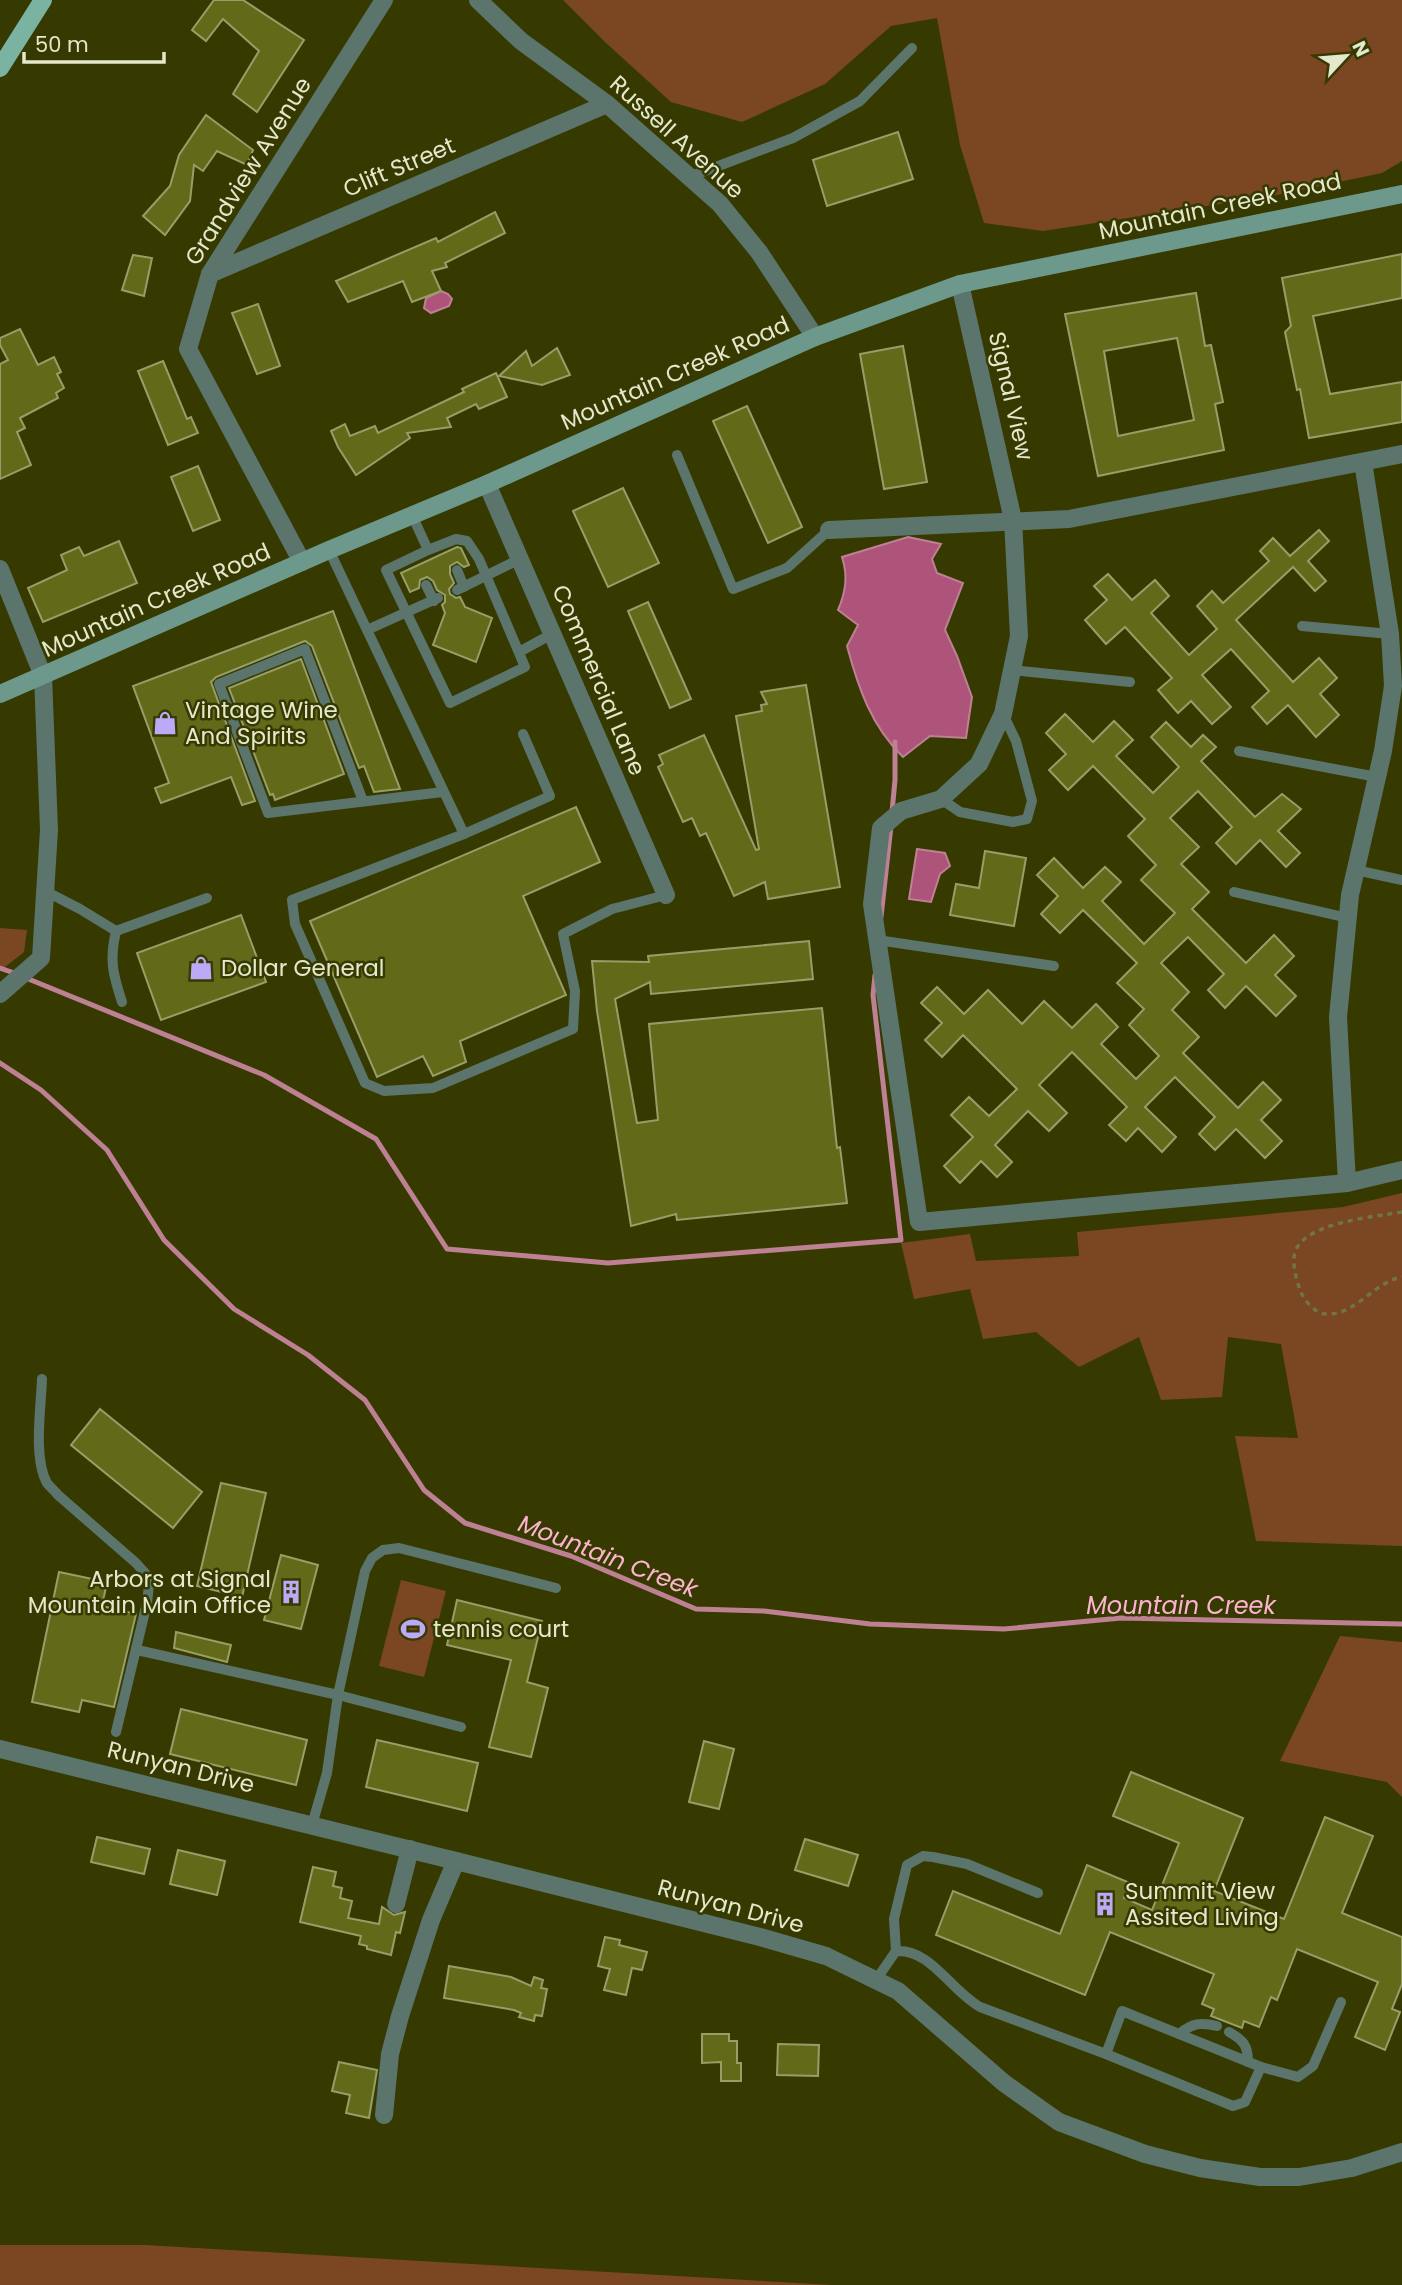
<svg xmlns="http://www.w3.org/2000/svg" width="1402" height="2285" viewBox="0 0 1402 2285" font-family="Poppins,sans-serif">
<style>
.green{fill:#7a4722}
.water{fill:#ae547b;stroke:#be8093;stroke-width:2}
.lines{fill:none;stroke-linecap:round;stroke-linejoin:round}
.stream{stroke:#be8093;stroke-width:5}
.building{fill:#626919;stroke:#979e68;stroke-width:2;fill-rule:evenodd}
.path{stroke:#717546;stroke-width:3.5;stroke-dasharray:5 5;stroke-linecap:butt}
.service{stroke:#5b756d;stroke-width:10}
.minor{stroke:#5b756d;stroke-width:18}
.secondary{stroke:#6d988c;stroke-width:18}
.primary{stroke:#7bb3a3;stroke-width:18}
.labels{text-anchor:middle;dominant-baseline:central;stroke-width:5;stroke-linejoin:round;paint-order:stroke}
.street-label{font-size:23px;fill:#e4e8cc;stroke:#363a01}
.poi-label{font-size:23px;fill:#e4e8cc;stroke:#363a01;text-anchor:start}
.water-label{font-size:24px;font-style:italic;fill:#fdb3cf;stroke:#363a01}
</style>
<rect width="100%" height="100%" fill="#363a01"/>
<g class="green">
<polygon points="563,0 1402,0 1402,161 1382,173 1272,196 1043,231 984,223 960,145 937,18 891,26 825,84 742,122 671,102 605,42"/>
<polygon points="0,928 27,930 24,952 0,971"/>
<polygon points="1402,1193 1402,1546 1256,1541 1235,1436 1298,1438 1281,1344 1228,1337 1222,1397 1161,1400 1139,1337 1079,1367 1036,1332 983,1339 970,1289 914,1299 901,1243 970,1234 976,1261 1079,1256 1077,1232 1343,1207"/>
<polygon points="401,1580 446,1591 424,1677 379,1666"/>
<polygon points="1340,1636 1402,1642 1402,1797 1387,1782 1280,1761"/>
<polygon points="0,2245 145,2245 832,2285 0,2285"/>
</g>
<g class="water">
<polygon points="441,291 448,294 452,299 449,306 431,313 424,308 426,298"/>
<path d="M908 537 941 544 932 559 937 573 963 583 945 630 957 656 972 697 966 738 930 736 903 757C871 726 858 687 847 646L858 625 838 610C846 591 848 576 842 557Z"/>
<polygon points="917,849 945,853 950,866 940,874 931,902 909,899"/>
</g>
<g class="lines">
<g class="stream">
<polyline points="892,812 895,780 895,742"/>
<polyline points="881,917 891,826"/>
<polyline points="0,968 17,974"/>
<polyline points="26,978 264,1075 376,1139 447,1249 608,1263 901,1240 873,995 875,975"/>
<polyline points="0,1063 41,1090 107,1150 164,1240 234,1309 308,1355 365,1400 424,1490 465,1523 571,1556 696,1609 764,1611 870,1624 1004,1629 1121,1618 1402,1624"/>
</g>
</g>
<g class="building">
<polygon points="214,0 243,0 304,40 257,112 233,94 259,51 223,19 206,41 192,30"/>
<polygon points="206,115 253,150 247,165 217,151 203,171 194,165 190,201 165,235 143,216 170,186 179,155"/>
<polygon points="898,132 913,179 827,206 813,160"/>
<polygon points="495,212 505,233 445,263 447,267 432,271 441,291 412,302 403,281 348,302 336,281 436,238 438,242"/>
<polygon points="1402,254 1402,298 1313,316 1330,394 1402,382 1402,422 1309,438 1300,389 1297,390 1285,332 1291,326 1282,278"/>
<polygon points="133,255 152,258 144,296 122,290"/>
<path d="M1196 293 1205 346 1211 345 1223 402 1215 404 1224 450 1098 476 1065 314ZM1177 338 1194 420 1118 436 1104 351Z"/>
<polygon points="258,304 280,366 257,374 232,313"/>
<polygon points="20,329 38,365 54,357 61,372 57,374 64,388 56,393 58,398 20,418 25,428 17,432 31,465 0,479 0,364 8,360 0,345 0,338"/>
<polygon points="903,346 927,482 884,489 860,354"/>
<polygon points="557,348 570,375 542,385 499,376 526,351 532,366"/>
<polygon points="163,361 187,419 191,417 198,433 168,445 138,371"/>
<polygon points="496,373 507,397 479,409 476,404 447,418 451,427 407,433 410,438 356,475 338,447 331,431 345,424 350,436 375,426 378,433 464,392 462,389"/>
<polygon points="747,406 802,527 768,543 713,421"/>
<polygon points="198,466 220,520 193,531 171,477"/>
<polygon points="623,488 659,563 608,587 573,511"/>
<polygon points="1319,530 1329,541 1308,561 1326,581 1315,591 1293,567 1236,620 1293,682 1319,658 1337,678 1320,694 1339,715 1316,737 1288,705 1267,724 1252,707 1269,691 1231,649 1202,675 1231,707 1212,724 1191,701 1178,713 1158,690 1172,678 1125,627 1106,644 1085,620 1107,600 1094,586 1108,574 1132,600 1155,580 1169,596 1151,613 1189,655 1217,629 1197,606 1212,591 1223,603 1269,561 1260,551 1273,538 1290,556"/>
<polygon points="119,541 137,583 43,622 28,588 67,570 61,555 79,547 84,556"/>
<polygon points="457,547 461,548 469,565 464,567 457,562 450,566 450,574 454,583 449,589 450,594 456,598 460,597 465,607 492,618 476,662 433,645 445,613 442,605 445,602 445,595 437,590 433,581 427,577 420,580 419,588 410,592 401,573"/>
<polygon points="648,602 691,699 670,708 628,611"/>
<polygon points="333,611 400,789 374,792 364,766 359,768 312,646 305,641 216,677 211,682 255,801 242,805 231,777 161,803 155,788 169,783 133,686"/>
<polygon points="301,659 344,774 275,800 273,794 270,795 229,688"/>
<polygon points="806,685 840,887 768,899 765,882 734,896 706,833 700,836 692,818 683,822 658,767 663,764 659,755 704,735 756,850 759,849 736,716 762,711 761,705 767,704 761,692"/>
<polygon points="1065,714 1093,742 1114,721 1133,740 1116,756 1153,793 1179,767 1151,737 1166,722 1191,747 1203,735 1216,747 1201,761 1255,817 1282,794 1301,809 1278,831 1300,853 1286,867 1260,840 1236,864 1216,843 1232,827 1198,791 1170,818 1199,847 1181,864 1209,892 1192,909 1246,963 1274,935 1294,956 1275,975 1296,996 1276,1016 1246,986 1225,1008 1208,990 1224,974 1188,937 1161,963 1189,992 1172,1010 1199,1037 1183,1053 1238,1108 1263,1082 1281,1100 1261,1120 1282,1141 1265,1158 1236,1129 1215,1150 1199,1134 1215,1117 1175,1077 1145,1107 1176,1137 1162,1152 1138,1128 1126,1141 1109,1125 1127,1107 1072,1052 1039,1085 1067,1113 1049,1131 1028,1111 995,1145 1012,1162 997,1177 981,1161 960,1183 944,1166 973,1137 951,1115 969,1097 989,1116 1017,1089 963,1035 942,1057 925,1040 942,1023 921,1003 937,987 964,1014 988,990 1022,1024 1044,1001 1072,1028 1096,1004 1118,1027 1101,1044 1136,1079 1159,1056 1129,1025 1144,1009 1117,983 1137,963 1083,910 1060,933 1041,914 1058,896 1037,875 1054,858 1083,888 1105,867 1121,882 1102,901 1144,944 1175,913 1141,880 1156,865 1128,836 1145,819 1093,766 1068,790 1049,770 1066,754 1046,733"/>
<polygon points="576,807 600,862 523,896 566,995 460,1041 466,1062 433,1076 423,1056 377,1077 310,921"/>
<polygon points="985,851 1026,858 1014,926 950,915 956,884 979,888"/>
<polygon points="241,915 266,982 161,1020 137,953"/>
<polygon points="809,941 813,979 651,994 650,982 615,999 637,1123 658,1120 649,1024 822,1008 837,1148 840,1147 847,1203 677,1220 676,1214 631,1226 597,1011 592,961 649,962 648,956"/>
<polygon points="100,1409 202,1492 173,1528 71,1445"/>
<polygon points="221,1483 266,1493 242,1597 197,1586"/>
<polygon points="281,1555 318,1565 301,1629 264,1620"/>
<polygon points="59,1572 107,1582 102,1606 136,1614 114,1707 82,1700 79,1712 32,1702"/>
<polygon points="457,1600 542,1621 527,1682 548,1688 531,1757 489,1747 511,1660 447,1645"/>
<polygon points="176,1632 231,1645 227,1662 174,1648"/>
<polygon points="181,1709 307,1740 296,1785 170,1754"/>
<polygon points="377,1740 478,1763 467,1811 366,1787"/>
<polygon points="704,1741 734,1749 719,1809 689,1802"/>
<polygon points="1131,1772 1243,1818 1214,1891 1284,1919 1325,1817 1373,1836 1342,1913 1402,1937 1402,1984 1392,2009 1400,2012 1385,2050 1355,2037 1378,1982 1297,1949 1277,2000 1271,1997 1259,2027 1244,2021 1242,2028 1211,2016 1214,2009 1202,2004 1214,1974 1110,1932 1085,1995 936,1935 953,1891 1060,1934 1087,1865 1130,1883 1124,1898 1152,1910 1179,1843 1113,1816"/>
<polygon points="97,1837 150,1849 144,1874 91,1862"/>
<polygon points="805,1839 858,1855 848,1886 795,1870"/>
<polygon points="178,1850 225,1861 217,1895 170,1884"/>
<polygon points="313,1867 336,1872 333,1886 342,1888 340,1898 352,1901 348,1918 379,1924 382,1907 394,1915 405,1912 400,1933 396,1932 391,1955 367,1949 367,1946 359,1944 361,1936 300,1922"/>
<polygon points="605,1937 620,1940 619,1945 647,1952 642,1970 632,1968 626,1995 604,1990 610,1969 598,1966"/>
<polygon points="449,1966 511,1977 531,1986 534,1977 543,1980 541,1988 547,1989 542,2016 535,2015 534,2021 519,2017 521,2013 514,2010 444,1998"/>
<polygon points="702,2034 729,2034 729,2041 737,2041 737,2063 741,2063 741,2081 721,2081 721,2062 702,2063"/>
<polygon points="778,2044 819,2045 818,2076 777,2075"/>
<polygon points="339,2062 377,2070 369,2118 346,2113 350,2095 332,2091"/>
</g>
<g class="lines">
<path class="path" d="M1402 1212C1376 1217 1296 1222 1294 1258 1293 1267 1297 1281 1300 1290 1303 1299 1315 1314 1326 1314 1355 1316 1374 1282 1402 1277"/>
<g class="service">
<polyline points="689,177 793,138 860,101 912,48"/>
<polyline points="677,455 733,589 787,568 829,530"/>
<polyline points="412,515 428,550 386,570 450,703 525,667 479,559 467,541 456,539 428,550"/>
<polyline points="329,550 464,834 550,796 523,734"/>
<polyline points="457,570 464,587"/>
<polyline points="426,585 434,601"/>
<polyline points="457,590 520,559"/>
<polyline points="1302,626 1390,634"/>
<polyline points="367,630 438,598"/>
<polyline points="519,652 552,634"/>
<polyline points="1012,670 1130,682"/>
<polyline points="1239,751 1377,777"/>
<polyline points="941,799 960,812 1013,822 1027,819 1032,801 1016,741 1003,714"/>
<polyline points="363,801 305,649 219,684 268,813 443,792"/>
<polyline points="464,834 292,900 295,924 365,1083 384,1091 433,1088 573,1029 575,991 563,934 612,909 666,895"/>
<polyline points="1356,870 1402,880"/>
<path d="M45 891 80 909 116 931C109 961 113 974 122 1002"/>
<polyline points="1234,892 1348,918"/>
<polyline points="116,931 207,898"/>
<polyline points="877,940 1054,966"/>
<path d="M42 1379C41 1408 33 1458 47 1483 50 1487 55 1491 58 1495L136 1563 145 1573 149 1585 147 1603 116 1732"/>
<polyline points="137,1650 338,1695 461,1727"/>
<polyline points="312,1825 327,1773 338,1695 365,1571 372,1558 383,1550 399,1548 556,1588"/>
<polyline points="896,1951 894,1919 907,1865 923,1856 933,1857 967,1864 1038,1893"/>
<path d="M876 1980 896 1951C931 1949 949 1989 980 2007L1106 2054 1233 2106 1245 2102 1261 2067 1298 2077 1313 2066 1341 2002"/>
<path d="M1229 2032C1243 2040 1248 2045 1248 2062"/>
<path d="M1179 2034C1192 2023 1201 2022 1217 2026"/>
<polyline points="1106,2054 1122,2011 1261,2067"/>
</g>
<g class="minor">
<polyline points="478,0 521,41 607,104 720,204 759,252 815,337"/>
<polyline points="210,274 607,104"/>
<polyline points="960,284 1013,520 1019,636 1003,714 979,764 941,799 901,811 881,828 872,904 919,1222 1347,1183 1402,1170"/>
<polyline points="487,484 666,895"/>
<polyline points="829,530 1069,519 1402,454"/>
<polyline points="302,562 188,349 210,274 384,0"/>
<polyline points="0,569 43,676 49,830 41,958 0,994"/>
<polyline points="1347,1183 1338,1017 1350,895 1383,751 1393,686 1390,634 1363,462"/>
<polyline points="0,1749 456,1861 760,1937 826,1956 898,1991 1004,2083 1059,2122 1145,2154 1200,2168 1260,2177 1299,2177 1352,2168 1402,2152"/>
<polyline points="396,1904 410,1849"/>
<polyline points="384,2115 390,2054 400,2016 431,1920 456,1861"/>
</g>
<polyline class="secondary" points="0,694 329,550 487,484 815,337 960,284 1402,194"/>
<polyline class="primary" points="0,68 43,0"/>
</g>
<defs>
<g id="shop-bare" transform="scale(1.89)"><path d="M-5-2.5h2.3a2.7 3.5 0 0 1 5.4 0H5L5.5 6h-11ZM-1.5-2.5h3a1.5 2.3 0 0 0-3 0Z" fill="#bbaaf6" stroke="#363a01" stroke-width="2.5" paint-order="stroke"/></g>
<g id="building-bare" transform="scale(1.89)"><path d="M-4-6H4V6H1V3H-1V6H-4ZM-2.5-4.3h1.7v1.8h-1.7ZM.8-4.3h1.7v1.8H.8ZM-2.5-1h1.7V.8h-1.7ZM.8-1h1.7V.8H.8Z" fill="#bbaaf6" stroke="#363a01" stroke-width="2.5" paint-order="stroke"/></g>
<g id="stadium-bare" transform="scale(1.89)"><path d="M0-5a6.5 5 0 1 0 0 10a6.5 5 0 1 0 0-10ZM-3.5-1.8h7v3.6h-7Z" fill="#bbaaf6" stroke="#363a01" stroke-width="2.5" paint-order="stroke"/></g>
</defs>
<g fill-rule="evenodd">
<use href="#shop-bare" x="165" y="723"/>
<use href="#shop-bare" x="201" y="968"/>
<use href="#building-bare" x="291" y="1592"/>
<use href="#stadium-bare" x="413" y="1629"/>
<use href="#building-bare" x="1105" y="1904"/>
</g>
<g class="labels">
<g class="street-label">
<text transform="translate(677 137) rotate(42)">Russell Avenue</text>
<text transform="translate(399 167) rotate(-23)">Clift Street</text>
<text transform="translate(248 171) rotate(-58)">Grandview Avenue</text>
<text transform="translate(1220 206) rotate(-12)">Mountain Creek Road</text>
<text transform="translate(675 373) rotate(-24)">Mountain Creek Road</text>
<text transform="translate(1011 396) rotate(77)">Signal View</text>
<text transform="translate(156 600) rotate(-24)">Mountain Creek Road</text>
<text transform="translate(599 680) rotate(67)">Commercial Lane</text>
<text transform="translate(181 1767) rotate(14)">Runyan Drive</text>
<text transform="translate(731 1906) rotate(15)">Runyan Drive</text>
</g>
<g class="poi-label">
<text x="185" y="710">Vintage Wine<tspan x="185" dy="26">And Spirits</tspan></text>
<text x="221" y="968">Dollar General</text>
<text x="271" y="1579" text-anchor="end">Arbors at Signal<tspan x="271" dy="26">Mountain Main Office</tspan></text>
<text x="433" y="1629">tennis court</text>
<text x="1125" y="1891">Summit View<tspan x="1125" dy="26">Assited Living</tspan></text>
</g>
<g class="water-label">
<text transform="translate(608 1556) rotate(21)">Mountain Creek</text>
<text x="1181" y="1605">Mountain Creek</text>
</g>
</g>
<g transform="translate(1346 56) rotate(64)" stroke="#363a01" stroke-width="5" paint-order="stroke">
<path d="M0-5L12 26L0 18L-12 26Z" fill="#e4e8cc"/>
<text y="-10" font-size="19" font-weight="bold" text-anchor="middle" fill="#e4e8cc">N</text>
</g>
<path d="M24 52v10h140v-10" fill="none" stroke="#e4e8cc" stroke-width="3.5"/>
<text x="35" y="52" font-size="21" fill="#e4e8cc" stroke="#363a01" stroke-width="5" paint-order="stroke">50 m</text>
</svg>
